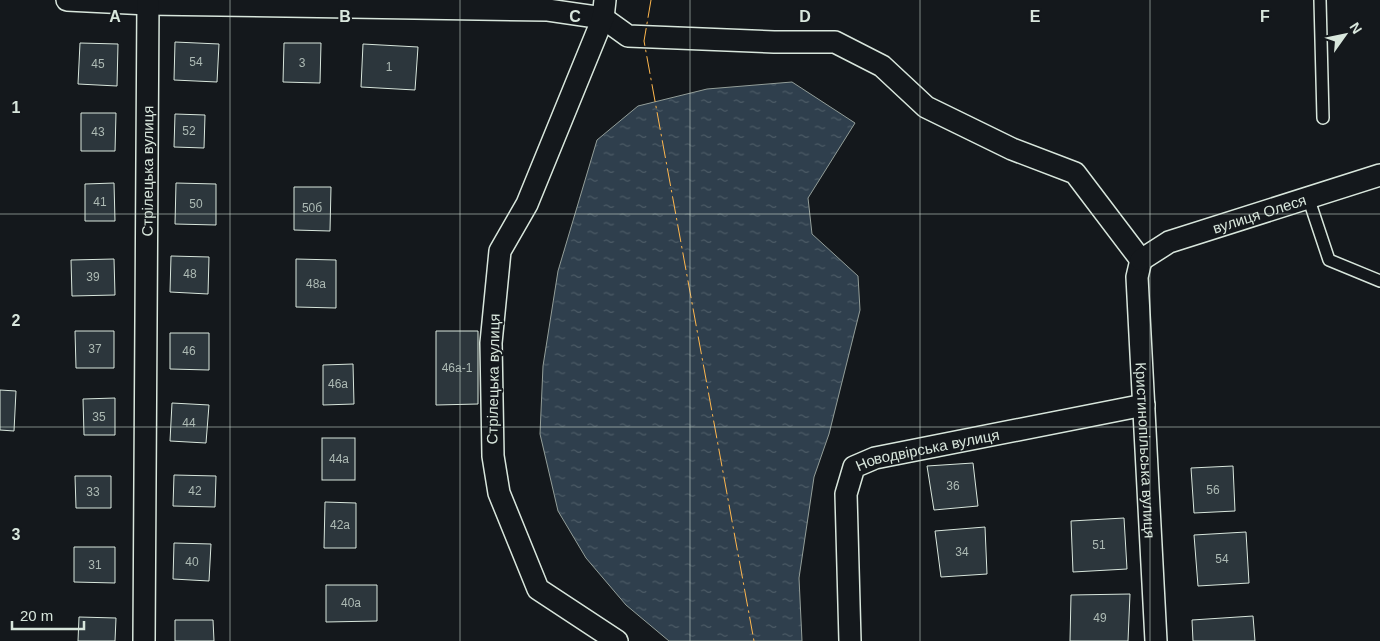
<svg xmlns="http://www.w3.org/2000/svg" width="1380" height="641" viewBox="0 0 1380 641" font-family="Arial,sans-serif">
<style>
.water{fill:url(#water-ripples);stroke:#939e99}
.building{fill:#2c363c;stroke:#d8e6dc}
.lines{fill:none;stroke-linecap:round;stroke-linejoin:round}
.service-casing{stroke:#d8e6dc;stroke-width:14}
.minor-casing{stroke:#d8e6dc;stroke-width:24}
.service{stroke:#14181c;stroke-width:11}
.minor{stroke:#14181c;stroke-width:21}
.power{stroke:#ffb74d;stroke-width:1;stroke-dasharray:18 4 2.5 4;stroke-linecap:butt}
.grid{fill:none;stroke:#d8e6dc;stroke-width:1;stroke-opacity:0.55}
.labels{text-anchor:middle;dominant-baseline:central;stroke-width:4;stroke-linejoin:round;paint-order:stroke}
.number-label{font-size:12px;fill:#adbab4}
.street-label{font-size:15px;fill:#d8e6dc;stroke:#14181c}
.grid-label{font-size:16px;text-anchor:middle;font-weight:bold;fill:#d8e6dc;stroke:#14181c;stroke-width:4;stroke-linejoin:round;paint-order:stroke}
</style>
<defs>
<pattern id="water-ripples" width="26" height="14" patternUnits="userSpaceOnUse" patternTransform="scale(1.25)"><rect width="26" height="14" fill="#2f3f4d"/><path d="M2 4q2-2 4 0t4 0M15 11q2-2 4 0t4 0" fill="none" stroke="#4c5b66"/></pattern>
</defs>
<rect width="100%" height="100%" fill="#14181c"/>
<polygon class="water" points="792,82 855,123 808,198 812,234 858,276 860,310 829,434 814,477 799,578 802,641 669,641 626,605 586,558 558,511 540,434 543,366 558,271 597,140 638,106 707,89"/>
<g class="building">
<polygon points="175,42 219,44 217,82 174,80"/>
<polygon points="80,43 118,44 117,86 78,84"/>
<polygon points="284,43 321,43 320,83 283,82"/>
<polygon points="363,44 418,47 415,90 361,87"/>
<polygon points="81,113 116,113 115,151 81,151"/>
<polygon points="175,114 205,115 204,148 174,147"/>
<polygon points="114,183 115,221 85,221 85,184"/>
<polygon points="176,183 216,184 216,225 175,224"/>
<polygon points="294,187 331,187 330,231 294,230"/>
<polygon points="171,256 209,257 208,294 170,292"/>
<polygon points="114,259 115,295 72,296 71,260"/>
<polygon points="296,259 336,260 336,308 296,307"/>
<polygon points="75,331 114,331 114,368 76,368"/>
<polygon points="436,331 478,331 478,404 436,405"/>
<polygon points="170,333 209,333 209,370 170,369"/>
<polygon points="353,364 354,404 323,405 323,365"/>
<polygon points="0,390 16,391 14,431 0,430"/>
<polygon points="115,398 115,435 84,435 83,399"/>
<polygon points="172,403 209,405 206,443 170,441"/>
<rect x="322" y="438" width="33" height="42"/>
<polygon points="973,463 978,506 934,510 927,466"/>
<polygon points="1233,466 1235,511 1194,513 1191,468"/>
<polygon points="174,475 216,476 215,507 173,506"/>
<polygon points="75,476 111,476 111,508 76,508"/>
<polygon points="325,502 356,503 356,548 324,548"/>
<polygon points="1124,518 1127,569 1073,572 1071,521"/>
<polygon points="985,527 987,574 941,577 935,531"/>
<polygon points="1246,532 1249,583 1198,586 1194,535"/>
<polygon points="174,543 211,544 209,581 173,579"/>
<polygon points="74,547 115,547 115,583 74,582"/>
<polygon points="326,585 377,585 377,621 326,622"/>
<polygon points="1130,594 1128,641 1070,641 1071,595"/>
<polygon points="1253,616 1255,641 1193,641 1192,620"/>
<polygon points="79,617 116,618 115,641 78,641"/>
<polygon points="175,620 213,620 214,641 175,641"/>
</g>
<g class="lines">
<g class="service-casing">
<g id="service">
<polyline points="1320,0 1323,118"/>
<polyline points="1308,197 1329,260 1380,281"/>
</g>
</g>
<g class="minor-casing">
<g id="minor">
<polyline points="67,0 148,4 548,10 603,18 628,36 774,42 835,42 882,66 926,107 1012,149 1075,173 1141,260"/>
<polyline points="605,0 603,18 527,204 500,251 491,343 493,456 499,493 538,589 617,641"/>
<path id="s1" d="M1141 260 1137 277 1156 641"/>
<path id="s2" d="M1141 260 1169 242 1380 175"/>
<path id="s3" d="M144 641 148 0"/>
<path id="s4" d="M850 641 846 494 854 467 875 458 1144 405"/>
</g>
</g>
<use href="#service" class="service"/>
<use href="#minor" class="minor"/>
<polyline class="power" points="651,0 644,41 754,641"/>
</g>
<path class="grid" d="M230 0V641M460 0V641M690 0V641M920 0V641M1150 0V641M0 214H1380M0 427H1380"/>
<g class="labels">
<g class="number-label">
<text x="196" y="62">54</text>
<text x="302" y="63">3</text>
<text x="98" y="64">45</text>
<text x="389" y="67">1</text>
<text x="189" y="131">52</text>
<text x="98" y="132">43</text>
<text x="100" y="202">41</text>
<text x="196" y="204">50</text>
<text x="312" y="208">50б</text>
<text x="190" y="274">48</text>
<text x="93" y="277">39</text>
<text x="316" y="284">48а</text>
<text x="95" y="349">37</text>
<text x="189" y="351">46</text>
<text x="457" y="368">46а-1</text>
<text x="338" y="384">46а</text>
<text x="99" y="417">35</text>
<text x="189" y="423">44</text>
<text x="339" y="459">44а</text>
<text x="953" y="486">36</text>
<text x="1213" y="490">56</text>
<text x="195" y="491">42</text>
<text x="93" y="492">33</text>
<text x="340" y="525">42а</text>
<text x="1099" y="545">51</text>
<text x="962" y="552">34</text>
<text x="1222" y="559">54</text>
<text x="192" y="562">40</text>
<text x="95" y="565">31</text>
<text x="351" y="603">40а</text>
<text x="1100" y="618">49</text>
</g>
<g class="street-label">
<text stroke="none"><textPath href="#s3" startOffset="470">Стрілецька вулиця</textPath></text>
<text stroke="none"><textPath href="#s2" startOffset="128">вулиця Олеся</textPath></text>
<text transform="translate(493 379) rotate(-89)">Стрілецька вулиця</text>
<text stroke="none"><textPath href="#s1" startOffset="191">Кристинопільська вулиця</textPath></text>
<text stroke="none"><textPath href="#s4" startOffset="251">Новодвірська вулиця</textPath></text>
</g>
</g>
<g class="grid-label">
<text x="115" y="22">A</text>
<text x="345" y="22">B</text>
<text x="575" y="22">C</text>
<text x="805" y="22">D</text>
<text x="1035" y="22">E</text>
<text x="1265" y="22">F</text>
<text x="16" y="113">1</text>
<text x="16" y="326">2</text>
<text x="16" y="540">3</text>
</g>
<g transform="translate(1345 35) rotate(57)" stroke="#14181c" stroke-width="4" paint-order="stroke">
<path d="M0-4L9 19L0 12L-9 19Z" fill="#d8e6dc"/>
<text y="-8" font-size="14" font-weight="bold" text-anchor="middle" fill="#d8e6dc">N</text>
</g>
<path d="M12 621v8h72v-8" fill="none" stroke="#d8e6dc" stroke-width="2.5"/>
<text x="20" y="621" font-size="15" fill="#d8e6dc" stroke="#14181c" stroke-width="4" paint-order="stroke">20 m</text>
</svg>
